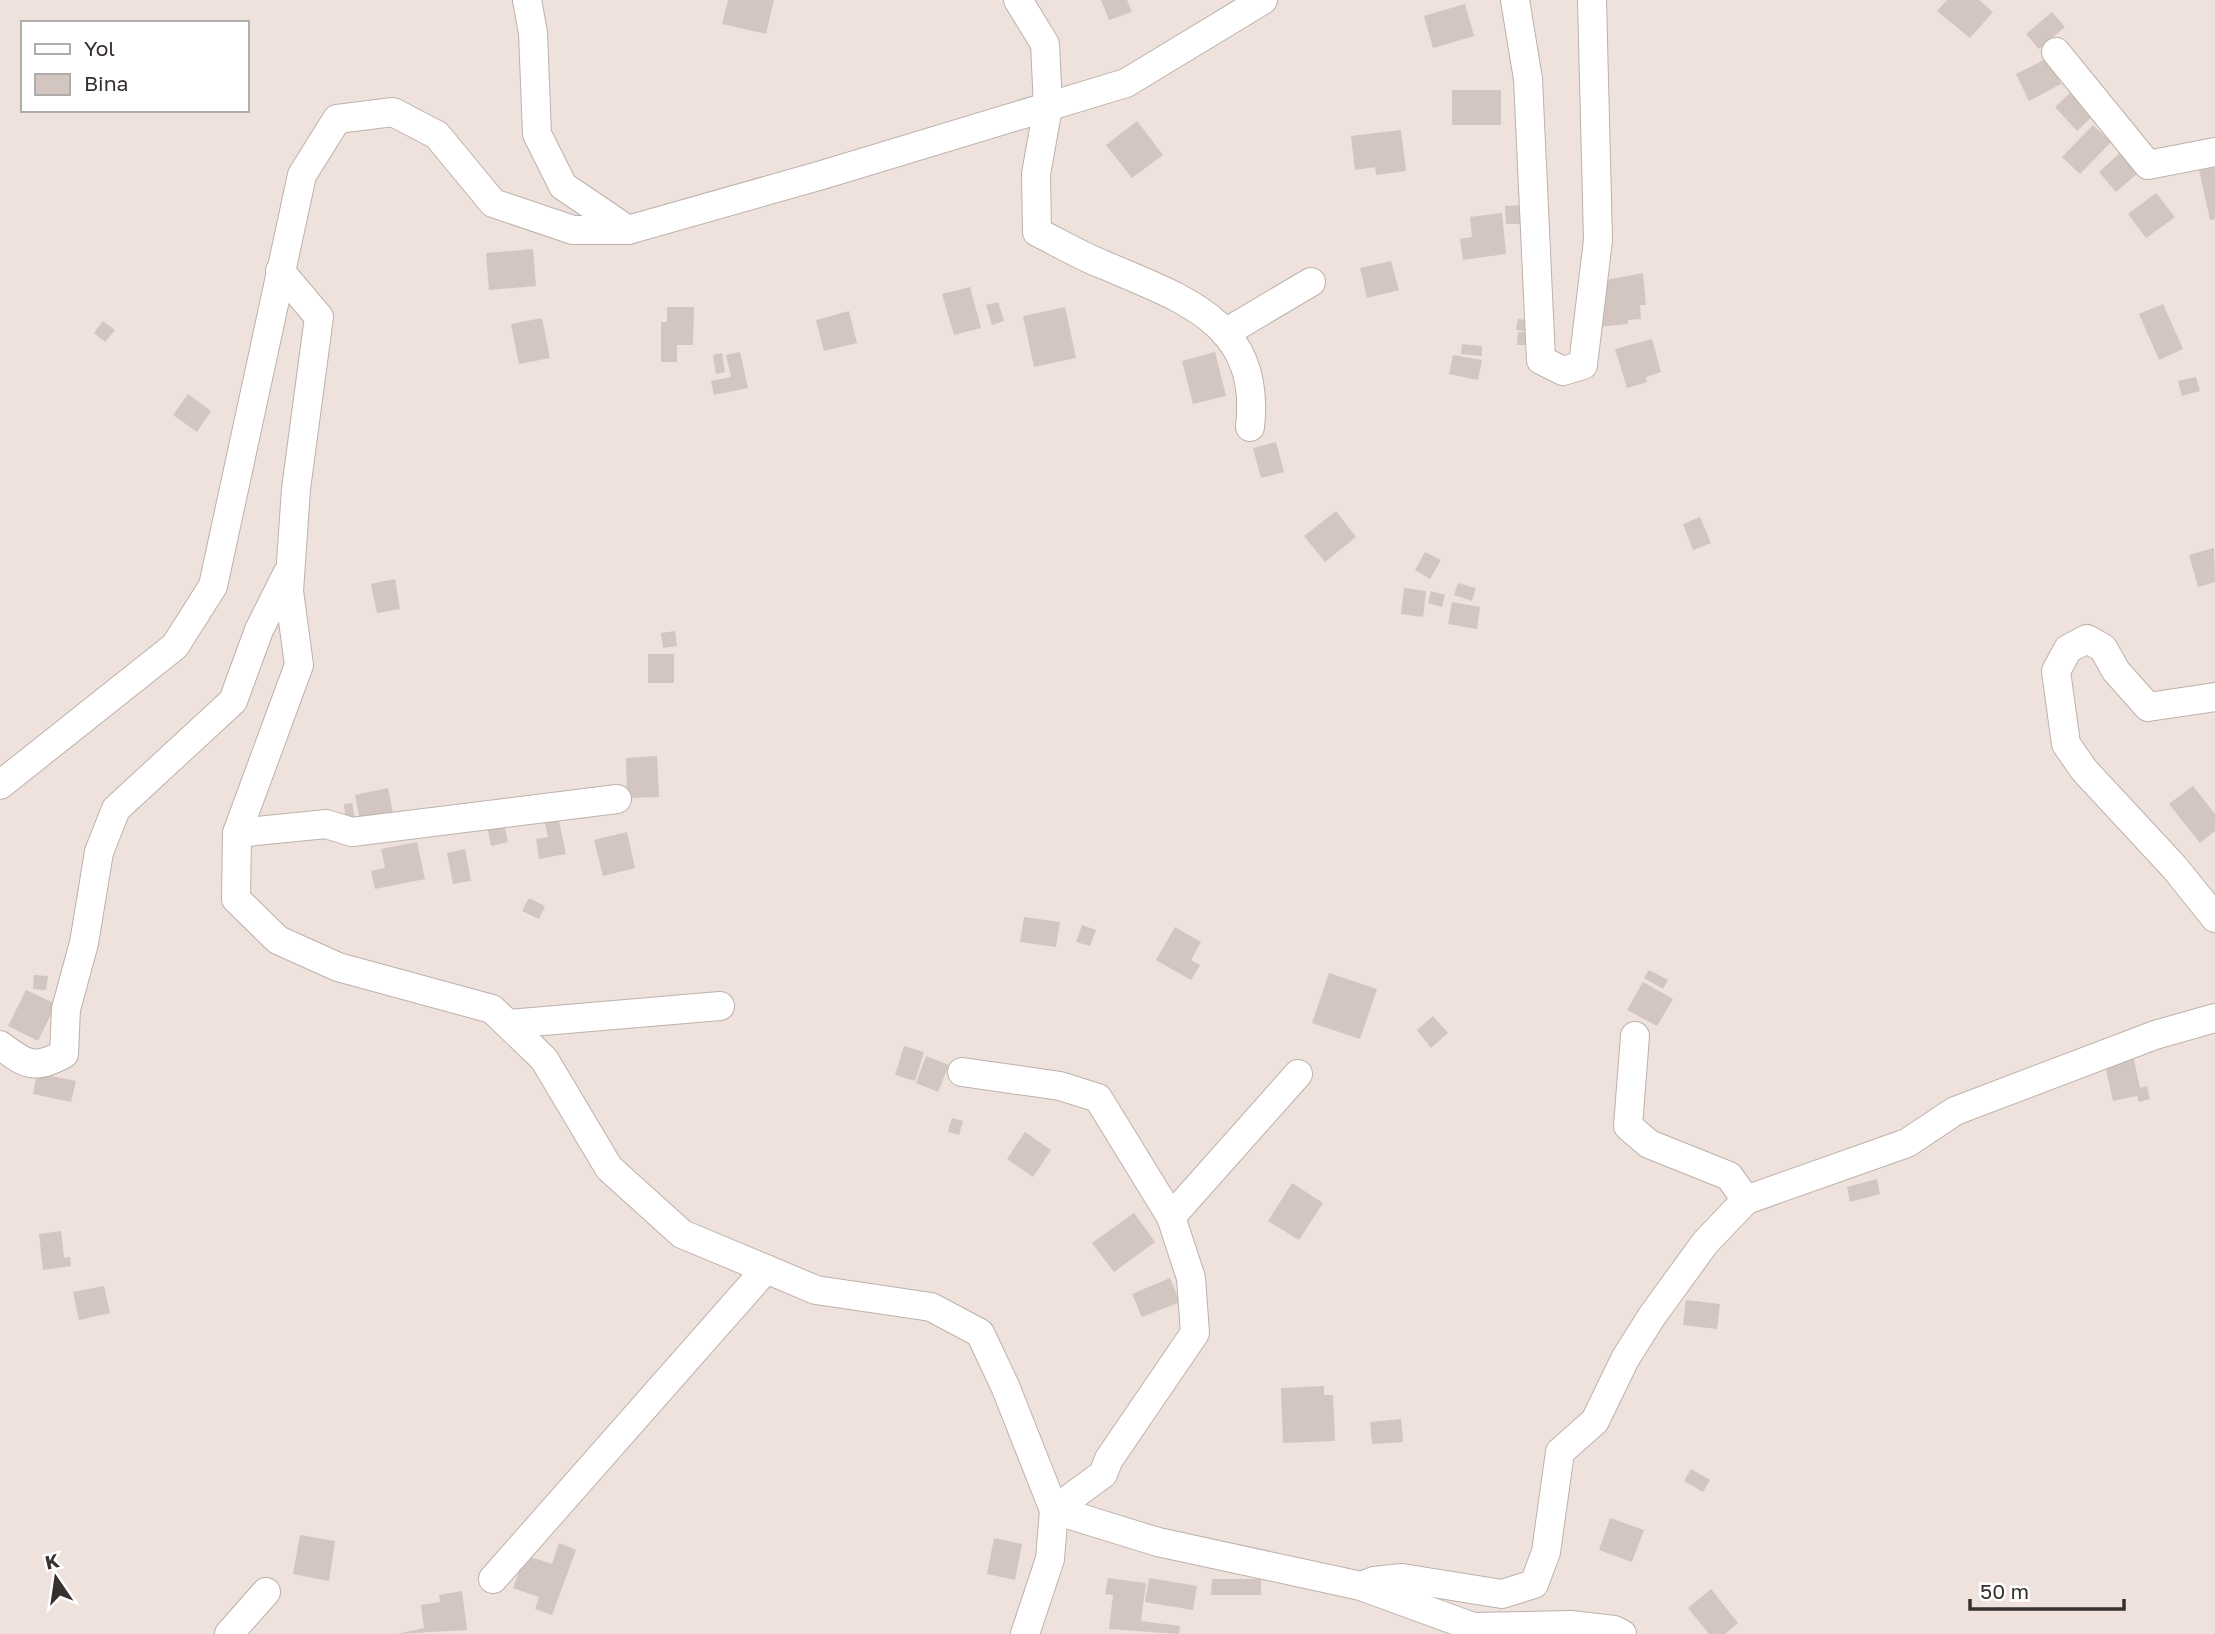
<svg xmlns="http://www.w3.org/2000/svg" width="2215" height="1634" viewBox="0 0 2215 1634" font-family="'Golos Text',sans-serif">
<style>
.building{fill:#d3c5bf}
.lines{fill:none;stroke-linecap:round;stroke-linejoin:round}
.minor-casing{stroke:#beb1ab;stroke-width:30}
.minor{stroke:#fff;stroke-width:28}
</style>
<rect width="100%" height="100%" fill="#efe1db"/>
<g class="building">
<polygon points="728,0 774,0 766,34 722,24"/>
<polygon points="1101,0 1127,0 1132,12 1109,20"/>
<polygon points="1947,0 1979,0 1993,12 1970,38 1937,11"/>
<polygon points="1465,4 1474,36 1433,48 1424,16"/>
<polygon points="2052,12 2065,27 2039,49 2026,34"/>
<polygon points="2048,58 2061,84 2029,101 2016,74"/>
<polygon points="2075,88 2097,112 2077,131 2055,107"/>
<rect x="1452" y="90" width="49" height="35"/>
<polygon points="1137,121 1163,155 1132,178 1106,145"/>
<polygon points="2093,125 2111,142 2080,174 2062,157"/>
<polygon points="1401,130 1406,171 1376,175 1375,167 1355,170 1351,136"/>
<polygon points="2122,151 2140,171 2116,192 2099,172"/>
<polygon points="2215,167 2215,219 2210,220 2199,170"/>
<polygon points="2156,193 2175,217 2146,238 2128,214"/>
<polygon points="1524,205 1525,224 1506,224 1505,206"/>
<polygon points="1502,213 1506,254 1463,260 1460,239 1472,237 1470,217"/>
<polygon points="533,249 536,286 489,290 486,253"/>
<polygon points="1391,261 1399,290 1367,298 1360,268"/>
<polygon points="1643,273 1646,305 1640,305 1641,319 1628,320 1628,324 1598,327 1601,281"/>
<polygon points="970,287 981,328 954,335 942,294"/>
<polygon points="998,302 1004,321 992,325 986,305"/>
<polygon points="2163,304 2183,349 2159,360 2139,314"/>
<polygon points="667,307 694,307 693,345 677,345 677,362 661,362 661,322 667,322"/>
<polygon points="1065,307 1076,358 1034,367 1023,316"/>
<polygon points="849,311 857,343 824,351 816,320"/>
<polygon points="542,318 550,358 519,364 511,324"/>
<polygon points="1518,319 1535,321 1533,332 1516,330"/>
<polygon points="103,321 115,330 105,342 94,333"/>
<polygon points="1518,332 1533,332 1533,345 1517,345"/>
<polygon points="1652,339 1661,372 1646,377 1647,382 1627,388 1615,349"/>
<polygon points="1462,344 1482,346 1482,356 1461,354"/>
<polygon points="740,352 748,388 714,395 711,381 731,377 726,355"/>
<polygon points="1215,352 1226,396 1193,404 1182,361"/>
<polygon points="722,353 725,372 716,374 713,355"/>
<polygon points="1453,355 1482,360 1478,380 1449,374"/>
<polygon points="2196,377 2200,391 2182,396 2178,381"/>
<polygon points="188,394 211,411 197,432 173,415"/>
<polygon points="1276,442 1284,472 1261,478 1253,448"/>
<polygon points="1336,511 1356,537 1325,562 1304,536"/>
<polygon points="1700,517 1711,543 1693,550 1683,524"/>
<polygon points="2214,548 2215,582 2198,587 2189,555"/>
<polygon points="1425,552 1441,560 1430,579 1415,570"/>
<polygon points="395,579 400,609 377,613 371,584"/>
<polygon points="1458,583 1476,588 1472,601 1454,595"/>
<polygon points="1404,588 1426,591 1423,617 1401,614"/>
<polygon points="1431,591 1445,595 1442,607 1428,603"/>
<polygon points="1452,602 1480,607 1477,629 1448,624"/>
<polygon points="675,631 677,646 663,648 661,633"/>
<rect x="648" y="654" width="26" height="29"/>
<polygon points="657,756 659,797 627,798 626,758"/>
<polygon points="2193,786 2215,814 2215,831 2200,843 2169,804"/>
<polygon points="388,788 395,823 362,830 355,795"/>
<polygon points="352,803 355,819 346,821 344,804"/>
<polygon points="559,821 566,854 539,859 536,839 548,837 545,823"/>
<polygon points="504,822 508,842 491,846 487,825"/>
<polygon points="627,832 635,868 603,876 594,840"/>
<polygon points="417,842 425,879 375,889 371,871 385,868 381,849"/>
<polygon points="465,849 471,881 453,884 447,853"/>
<polygon points="529,898 545,906 539,919 522,911"/>
<polygon points="1024,917 1060,922 1056,947 1020,942"/>
<polygon points="1082,925 1096,930 1090,946 1076,942"/>
<polygon points="1175,927 1201,942 1191,960 1200,965 1191,980 1156,960"/>
<polygon points="1649,970 1668,980 1663,989 1644,978"/>
<polygon points="1329,973 1377,989 1360,1039 1312,1023"/>
<polygon points="34,975 48,976 46,990 33,989"/>
<polygon points="1643,982 1673,999 1657,1026 1627,1010"/>
<polygon points="26,990 56,1004 38,1041 8,1026"/>
<polygon points="1433,1016 1448,1033 1431,1048 1417,1030"/>
<polygon points="904,1046 924,1052 915,1081 895,1075"/>
<polygon points="2133,1055 2140,1088 2147,1086 2150,1099 2139,1102 2137,1096 2113,1101 2104,1061"/>
<polygon points="926,1056 949,1065 938,1092 916,1083"/>
<polygon points="37,1073 76,1081 71,1102 33,1094"/>
<polygon points="952,1118 963,1121 959,1135 948,1132"/>
<polygon points="1025,1132 1051,1150 1033,1177 1007,1159"/>
<polygon points="1877,1179 1880,1194 1850,1202 1847,1187"/>
<polygon points="1292,1183 1323,1203 1299,1240 1268,1221"/>
<polygon points="1134,1213 1155,1242 1114,1272 1092,1243"/>
<polygon points="61,1231 64,1258 70,1257 71,1266 43,1270 39,1234"/>
<polygon points="1170,1278 1180,1302 1142,1317 1132,1294"/>
<polygon points="104,1286 110,1313 79,1320 73,1292"/>
<polygon points="1686,1300 1720,1304 1717,1329 1683,1325"/>
<polygon points="1324,1386 1324,1395 1333,1395 1335,1441 1283,1443 1281,1388"/>
<polygon points="1401,1419 1403,1442 1372,1444 1370,1422"/>
<polygon points="1691,1469 1710,1480 1703,1492 1684,1481"/>
<polygon points="1610,1518 1644,1530 1632,1562 1599,1550"/>
<polygon points="300,1535 335,1541 329,1581 293,1574"/>
<polygon points="994,1538 1022,1544 1015,1580 987,1574"/>
<polygon points="559,1543 576,1550 552,1615 535,1609 539,1597 513,1588 525,1555 552,1564"/>
<polygon points="1108,1578 1146,1583 1141,1621 1180,1626 1179,1634 1109,1629 1113,1595 1105,1594"/>
<polygon points="1149,1578 1197,1586 1193,1610 1145,1602"/>
<polygon points="1212,1579 1261,1579 1261,1595 1211,1595"/>
<polygon points="1711,1589 1738,1623 1725,1634 1709,1634 1688,1608"/>
<polygon points="462,1591 467,1630 397,1634 424,1628 421,1605 440,1602 439,1595"/>
</g>
<g class="lines">
<g class="minor-casing">
<g id="minor">
<polyline points="527,0 533,33 537,134 563,186 628,230"/>
<path d="M1018 0 1045 44 1048 107 1036 174 1037 232C1059 243 1081 256 1104 265 1183 299 1262 322 1250 427"/>
<polyline points="1515,0 1528,79 1541,360 1563,371 1583,365 1598,240 1592,0"/>
<polyline points="2056,52 2148,165 2215,152"/>
<polyline points="280,271 319,317 296,489 289,591 299,665 237,833 236,899 278,940 338,967 492,1009 544,1059 609,1168 682,1234 816,1290 931,1307 980,1333 1005,1386 1054,1510 1050,1559 1025,1634"/>
<polyline points="1225,333 1311,282"/>
<polyline points="2215,697 2148,707 2116,671 2103,648 2087,639 2068,649 2056,671 2066,744 2084,770 2175,868 2215,918"/>
<polyline points="0,785 175,646 213,586 302,175 337,119 393,112 437,135 493,203 573,230 628,230 822,175 1126,83 1263,0"/>
<polyline points="237,833 326,824 352,832 617,799"/>
<polyline points="508,1024 720,1006"/>
<polyline points="1635,1036 1628,1126 1649,1144 1729,1176 1746,1200"/>
<path d="M0 1045C26 1065 34 1070 64 1054L66 1009 84 943 99 852 116 809 233 701 259 630 287 574"/>
<polyline points="962,1072 1060,1086 1098,1098 1171,1217 1191,1278 1195,1333 1109,1459 1103,1474 1054,1510"/>
<polyline points="1171,1217 1298,1074"/>
<polyline points="1054,1510 1158,1542 1361,1586 1473,1627 1571,1625 1614,1630 1622,1634"/>
<polyline points="493,1579 766,1269"/>
<polyline points="1361,1586 1374,1581 1402,1578 1502,1594 1534,1584 1546,1552 1560,1452 1595,1421 1625,1359 1652,1316 1705,1243 1746,1200 1907,1143 1955,1111 2155,1035 2215,1018"/>
<polyline points="229,1634 266,1592"/>
</g>
</g>
<use href="#minor" class="minor"/>
</g>
<rect x="21" y="21" width="228" height="91" fill="#ffffff" stroke="#afadab" stroke-width="2"/>
<rect x="35" y="44" width="35" height="10" fill="#ffffff" stroke="#afadab" stroke-width="2"/>
<text x="84" y="56" font-size="21" fill="#36312e">Yol</text>
<rect x="35" y="74" width="35" height="21" fill="#d3c5bf" stroke="#afadab" stroke-width="2"/>
<text x="84" y="91" font-size="21" fill="#36312e">Bina</text>
<g transform="translate(56 1578) rotate(347)" stroke="#ffffff" stroke-width="5" paint-order="stroke">
<path d="M0-5L12 26L0 18L-12 26Z" fill="#36312e"/>
<text y="-10" font-size="19" font-weight="bold" text-anchor="middle" fill="#36312e">K</text>
</g>
<path d="M1970 1599v10h154v-10" fill="none" stroke="#36312e" stroke-width="3.5"/>
<text x="1980" y="1599" font-size="21" fill="#36312e" stroke="#ffffff" stroke-width="5" paint-order="stroke">50 m</text>
</svg>
